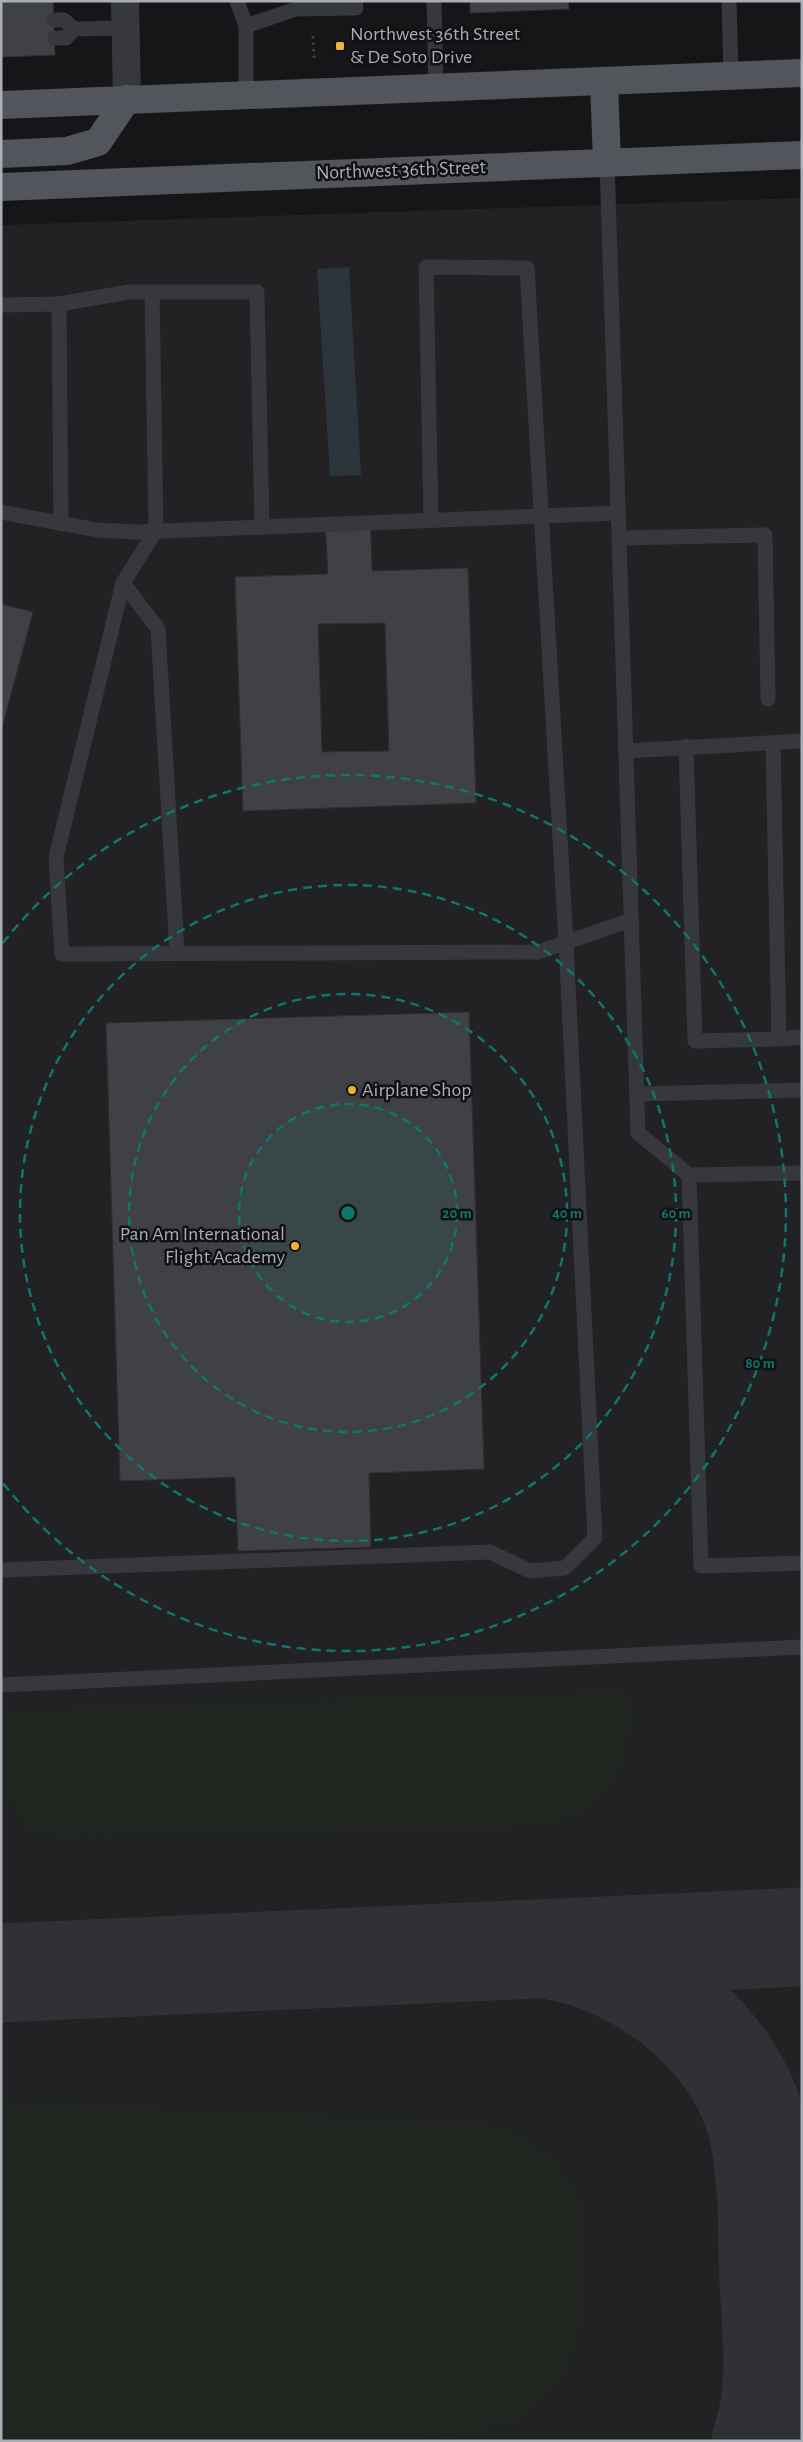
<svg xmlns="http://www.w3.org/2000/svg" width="803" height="2442" viewBox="0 0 803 2442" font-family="'Alegreya Sans',sans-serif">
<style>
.built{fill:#222225}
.green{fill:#1e261f}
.water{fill:#2c353c}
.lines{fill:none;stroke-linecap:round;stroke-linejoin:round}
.taxiway{stroke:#303135;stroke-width:99}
.building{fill:#404145;stroke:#303034;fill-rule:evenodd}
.path{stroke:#3d3f44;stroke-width:3;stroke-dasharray:2.5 4;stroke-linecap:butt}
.lane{stroke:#37383d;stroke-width:15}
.street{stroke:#37383d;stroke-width:28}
.primary{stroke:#53555c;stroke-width:28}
.ring{fill:none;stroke:#0f766e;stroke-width:2.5;stroke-dasharray:9 6}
.poi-dot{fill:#f2b134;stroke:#111113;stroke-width:2}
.labels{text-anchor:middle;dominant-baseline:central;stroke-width:5;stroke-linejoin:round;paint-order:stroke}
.poi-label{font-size:20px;fill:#a8adb8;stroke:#111113;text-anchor:start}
.street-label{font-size:20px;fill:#a8adb8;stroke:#111113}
.centre{fill:#0f766e;stroke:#111113;stroke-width:2.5}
.ring-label{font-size:15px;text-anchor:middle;font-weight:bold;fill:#0f766e;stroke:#111113;stroke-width:5;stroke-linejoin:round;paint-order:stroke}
</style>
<rect width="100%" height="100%" fill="#161618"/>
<polygon class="built" points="802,198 802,2441 1,2441 1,225"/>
<g class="green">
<polygon points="627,1691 632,1722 618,1774 584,1811 539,1827 62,1836 27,1831 6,1791 3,1711"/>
<polygon points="60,2104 502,2125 554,2160 581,2198 581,2328 563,2377 522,2421 419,2439 367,2441 1,2441 1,2106"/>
</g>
<polygon class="water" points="349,267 361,475 330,476 317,269"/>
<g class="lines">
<g class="taxiway">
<path d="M561 1952C649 1969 741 2045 759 2135 769 2183 767 2234 769 2283 772 2335 779 2391 761 2441"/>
<polyline points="1,1973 802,1937"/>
</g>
</g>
<g class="building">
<polygon points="1,1 53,1 55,55 1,57"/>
<polygon points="470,1 568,1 569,9 470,13"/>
<path d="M370 518 372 571 468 568 476 803 243 811 235 577 328 574 325 519ZM385 623 389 751 322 752 318 624Z"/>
<polygon points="1,604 33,612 1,731"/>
<polygon points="469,1012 484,1469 369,1473 371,1547 238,1551 235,1477 120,1481 106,1023"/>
</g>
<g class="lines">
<polyline class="path" points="313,36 314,58"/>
<g class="lane">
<polyline points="237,1 246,26 246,95"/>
<polyline points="434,1 436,88"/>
<polyline points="729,1 731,76"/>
<polyline points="54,20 64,20 74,29 126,28"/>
<polyline points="246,26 296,9 356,8 355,1"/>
<polyline points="55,38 66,38 74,29"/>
<polyline points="607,162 638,1133 689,1175 802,1173"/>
<polyline points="152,292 156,530 123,583 56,857 62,954 538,952 631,920"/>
<polyline points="59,304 129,292 257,292 262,527"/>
<polyline points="1,305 59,304 61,524"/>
<polyline points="1,512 97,530 137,532 618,513"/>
<polyline points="619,538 765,535 768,699"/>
<polyline points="123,583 158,629 177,953"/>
<polyline points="686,746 695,1041 779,1039 773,743"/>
<polyline points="626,751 802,741"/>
<polyline points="779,1039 802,1037"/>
<polyline points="637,1094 802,1090"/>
<polyline points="689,1175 701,1566 802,1563"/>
<polyline points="1,1570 490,1552 530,1571 565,1568 595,1538 566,942 527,268 426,267 431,520"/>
<polyline points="1,1685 802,1647"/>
</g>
<polyline class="street" points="125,1 127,99"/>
<g class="primary">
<polyline points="604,81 607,162"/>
<polyline points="1,105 802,73"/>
<polyline points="1,154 67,151 98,142 127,99"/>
<polyline points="1,187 802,155"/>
</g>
</g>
<circle cx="348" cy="1213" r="109" fill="#0f766e" fill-opacity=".12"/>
<g class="ring">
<circle cx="348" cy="1213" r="109"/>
<circle cx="348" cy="1213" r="219"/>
<circle cx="348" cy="1213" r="328"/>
<path d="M3 943A438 438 0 1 1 3 1483"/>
</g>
<g class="poi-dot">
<rect x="335" y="41" width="10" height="10" rx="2.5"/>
<circle cx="352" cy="1090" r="5"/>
<circle cx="295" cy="1246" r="5"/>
</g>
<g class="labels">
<g class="poi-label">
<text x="350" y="34">Northwest 36th Street<tspan x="350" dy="23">&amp; De Soto Drive</tspan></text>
<text x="362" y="1090">Airplane Shop</text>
<text x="285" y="1234" text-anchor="end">Pan Am International<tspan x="285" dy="23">Flight Academy</tspan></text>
</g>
<g class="street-label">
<text transform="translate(401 170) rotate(-2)">Northwest 36th Street</text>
</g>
</g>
<circle cx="348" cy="1213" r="8" class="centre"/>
<g class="ring-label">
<text x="457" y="1218">20 m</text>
<text x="567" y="1218">40 m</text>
<text x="676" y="1218">60 m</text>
<text x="760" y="1368">80 m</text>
</g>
<rect width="803" height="2442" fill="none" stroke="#a8adb8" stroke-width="5"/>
</svg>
